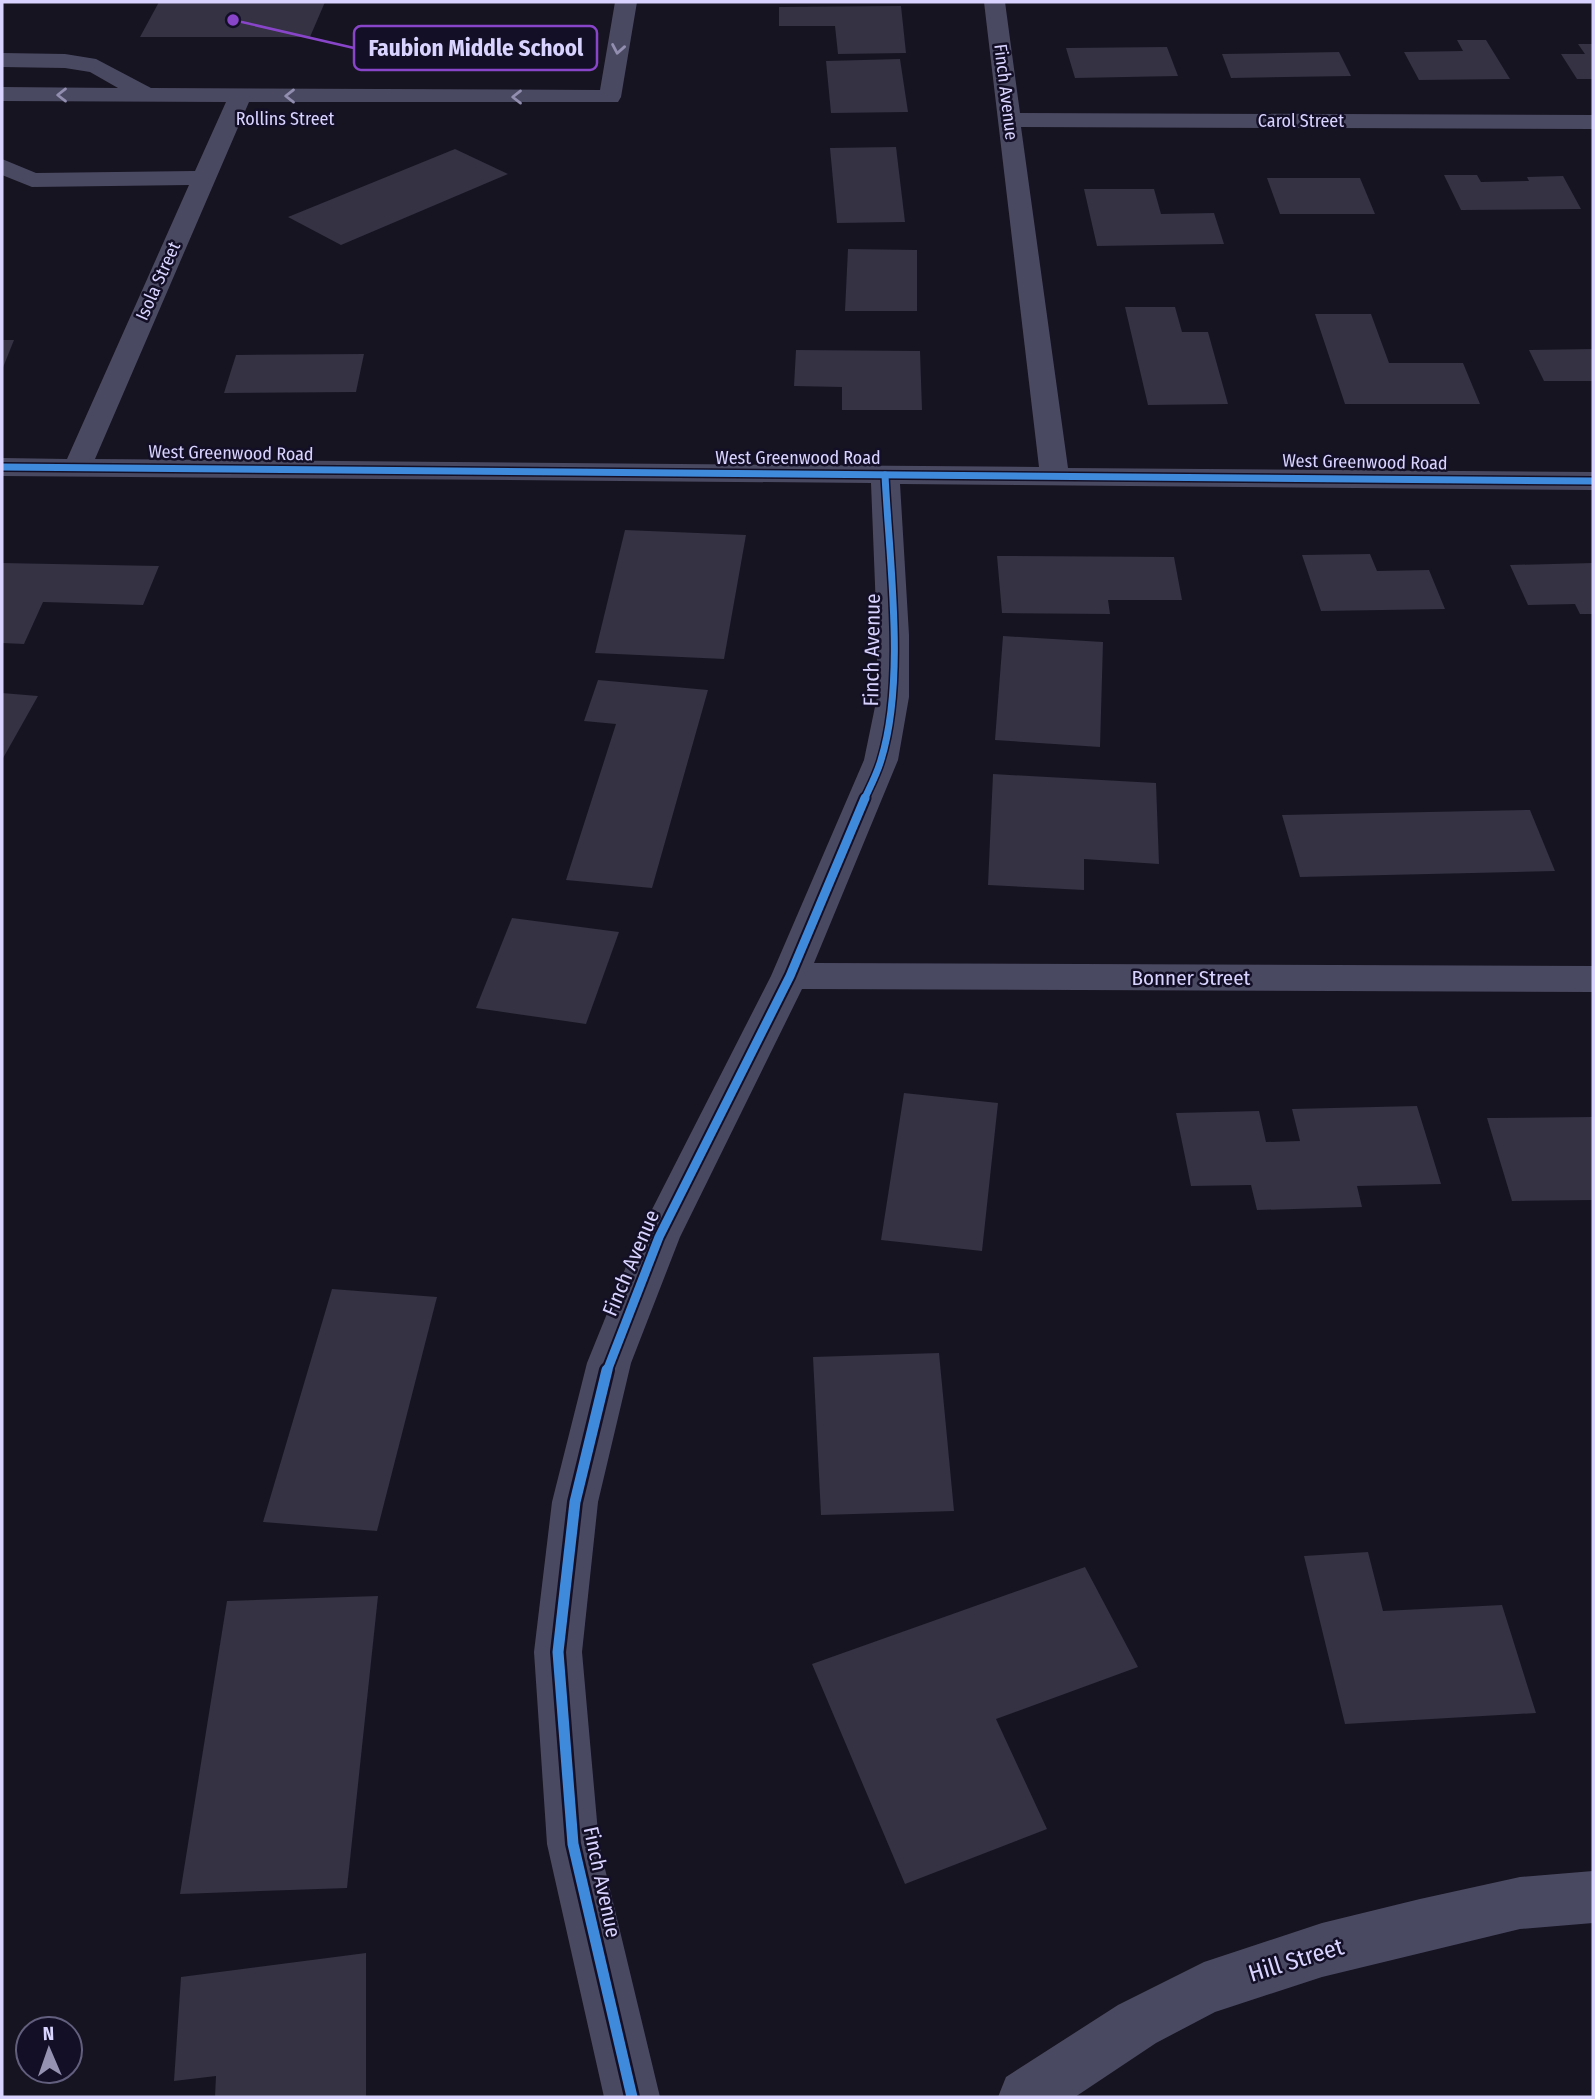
<svg xmlns="http://www.w3.org/2000/svg" width="1595" height="2099" viewBox="0 0 1595 2099" font-family="'Fira Sans Condensed',sans-serif">
<style>
.building{fill:#343243}
.lines{fill:none;stroke-linecap:round;stroke-linejoin:round}
.minor{fill:#4a4962;fill-rule:evenodd}
.cycleway-far2-casing{stroke:#130f26;stroke-width:10}
.cycleway-far1-casing{stroke:#130f26;stroke-width:13}
.cycleway-casing{stroke:#130f26;stroke-width:16}
.cycleway-far2{stroke:#408adc;stroke-width:7}
.cycleway-far1{stroke:#408adc;stroke-width:9}
.cycleway{stroke:#408adc;stroke-width:11}
.oneway{stroke:#928eb0}
.labels{text-anchor:middle;dominant-baseline:central;stroke-width:5;stroke-linejoin:round;paint-order:stroke}
.far-street-label{font-size:18px;fill:#d9d4ff;stroke:#130f26}
.street-label{font-size:21px;fill:#d9d4ff;stroke:#130f26}
.near-street-label{font-size:24px;fill:#d9d4ff;stroke:#130f26}
.leader{fill:none;stroke:#8945c9;stroke-width:2.5}
.callout-dot{fill:#8945c9;stroke:#130f26;stroke-width:2.5}
.callout{fill:#130f26;stroke:#8945c9;stroke-width:2.5}
.callout-label{font-size:23px;text-anchor:middle;font-weight:bold;fill:#d9d4ff}
</style>
<rect width="100%" height="100%" fill="#161421"/>
<g class="building">
<polygon points="159,2 325,2 310,37 140,37"/>
<polygon points="901,6 906,53 838,54 835,26 779,26 779,7"/>
<polygon points="1457,40 1486,40 1510,79 1419,80 1404,52 1463,51"/>
<polygon points="1578,44 1593,44 1593,79 1577,79 1561,54 1585,54"/>
<polygon points="1167,47 1178,76 1075,78 1066,48"/>
<polygon points="1339,52 1351,76 1231,78 1222,54"/>
<polygon points="900,59 908,112 831,113 826,61"/>
<polygon points="896,147 905,222 837,223 830,148"/>
<polygon points="455,149 508,174 341,245 288,217"/>
<polygon points="1444,175 1477,175 1481,182 1529,181 1527,177 1563,176 1581,209 1461,210"/>
<polygon points="1267,178 1360,178 1375,214 1280,214"/>
<polygon points="1084,189 1154,189 1161,214 1214,213 1224,244 1097,246"/>
<polygon points="848,249 917,250 917,311 845,311"/>
<polygon points="1125,307 1175,307 1182,332 1208,332 1228,404 1148,405"/>
<polygon points="1315,314 1371,314 1389,363 1463,363 1480,404 1345,404"/>
<polygon points="2,340 14,340 2,370"/>
<polygon points="1593,349 1593,381 1544,381 1529,350"/>
<polygon points="796,350 920,351 922,410 842,410 842,387 794,386"/>
<polygon points="364,354 356,392 224,393 236,355"/>
<polygon points="625,530 746,535 724,659 595,653"/>
<polygon points="1370,554 1377,571 1429,570 1445,609 1321,611 1302,555"/>
<polygon points="997,556 1174,557 1182,600 1108,600 1110,614 1002,613"/>
<polygon points="2,563 159,566 143,605 43,602 24,644 2,643"/>
<polygon points="1593,563 1593,614 1580,614 1575,604 1528,605 1510,565"/>
<polygon points="1003,636 1103,642 1100,747 995,740"/>
<polygon points="598,680 708,690 652,888 566,880 616,724 584,721"/>
<polygon points="2,693 38,696 2,760"/>
<polygon points="993,774 1156,783 1159,864 1084,859 1084,890 988,885"/>
<polygon points="1530,810 1555,871 1300,877 1282,815"/>
<polygon points="512,918 619,932 586,1024 476,1008"/>
<polygon points="904,1093 998,1103 982,1251 881,1240"/>
<polygon points="1417,1106 1441,1184 1357,1186 1362,1207 1257,1210 1251,1185 1191,1186 1176,1113 1259,1111 1266,1142 1300,1141 1292,1109"/>
<polygon points="1593,1117 1593,1200 1512,1201 1487,1118"/>
<polygon points="332,1289 437,1297 377,1531 263,1522"/>
<polygon points="939,1353 954,1511 821,1515 813,1357"/>
<polygon points="1368,1552 1383,1611 1502,1605 1536,1713 1345,1724 1304,1556"/>
<polygon points="1085,1567 1138,1667 996,1719 1047,1829 905,1884 812,1664"/>
<polygon points="378,1596 347,1888 180,1894 227,1601"/>
<polygon points="366,1953 366,2097 215,2097 216,2076 174,2081 181,1977"/>
</g>
<g class="lines">
<g class="minor">
<polygon points="615,2 637,2 621,97 618,102 249,102 95,459 1039,467 984,2 1005,2 1020,113 1593,115 1593,129 1021,127 1068,468 1593,472 1593,490 900,484 909,635 909,697 898,760 814,963 1593,966 1593,992 802,989 680,1237 631,1363 598,1502 582,1652 599,1844 660,2097 604,2097 547,1844 534,1652 552,1502 587,1363 638,1237 771,976 864,760 877,697 877,635 871,483 2,476 2,458 67,459 189,185 32,187 2,175 2,159 36,173 195,171 226,102 2,101 2,87 118,88 90,72 65,68 2,67 2,53 65,54 96,59 151,88 600,90"/>
<polygon points="1593,1871 1593,1923 1520,1929 1322,1977 1215,2012 1156,2043 1075,2097 998,2097 1006,2077 1118,2005 1204,1962 1322,1923 1420,1899 1520,1877"/>
</g>
<g class="cycleway-far2-casing">
<g id="cycleway-far2">
<polyline points="2,467 1593,481"/>
<path d="M864 800C870 787 877 774 881 760 906 679 889 560 885 475"/>
</g>
</g>
<g class="cycleway-far1-casing">
<polyline id="cycleway-far1" points="607,1371 659,1237 790,976 865,798"/>
</g>
<g class="cycleway-casing">
<polyline id="cycleway" points="607,1370 575,1502 558,1652 573,1844 632,2097"/>
</g>
<use href="#cycleway-far2" class="cycleway-far2"/>
<use href="#cycleway-far1" class="cycleway-far1"/>
<use href="#cycleway" class="cycleway"/>
</g>
<defs><path id="oneway-chevron" d="M-2-3.5L2.5 0L-2 3.5" fill="none" stroke-width="1.6" stroke-linecap="round" stroke-linejoin="round" transform="scale(1.75)"/></defs>
<g class="oneway">
<use href="#oneway-chevron" transform="translate(618 49) rotate(100)"/>
<use href="#oneway-chevron" transform="translate(62 95) rotate(-180)"/>
<use href="#oneway-chevron" transform="translate(290 96) rotate(-180)"/>
<use href="#oneway-chevron" transform="translate(517 97) rotate(-180)"/>
</g>
<g class="labels">
<g class="far-street-label">
<text transform="translate(1006 92) rotate(83)">Finch Avenue</text>
<text x="285" y="119">Rollins Street</text>
<text x="1301" y="121">Carol Street</text>
<text transform="translate(158 281) rotate(-66)">Isola Street</text>
<text transform="translate(231 453) rotate(1)">West Greenwood Road</text>
<text x="798" y="458">West Greenwood Road</text>
<text transform="translate(1365 462) rotate(1)">West Greenwood Road</text>
</g>
<g class="street-label">
<text transform="translate(872 650) rotate(-89)">Finch Avenue</text>
<text x="1191" y="978">Bonner Street</text>
<text transform="translate(631 1263) rotate(-67)">Finch Avenue</text>
<text transform="translate(602 1882) rotate(78)">Finch Avenue</text>
</g>
<g class="near-street-label">
<text transform="translate(1296 1960) rotate(-17)">Hill Street</text>
</g>
</g>
<path class="leader" d="M233 20L354 48"/>
<circle class="callout-dot" cx="233" cy="20" r="7"/>
<rect class="callout" x="354" y="26" width="243" height="44" rx="7"/>
<g class="callout-label">
<text x="476" y="56">Faubion Middle School</text>
</g>
<rect width="1595" height="2099" fill="none" stroke="#d9d4ff" stroke-width="7"/>
<g transform="translate(49 2050) rotate(358)"><circle r="33" fill="#130f26" stroke="#625e7d" stroke-width="2"/>
<path d="M0-5L12 26L0 18L-12 26Z" fill="#9591b1"/>
<text y="-10" font-size="19" font-weight="bold" text-anchor="middle" fill="#d9d4ff">N</text>
</g>
</svg>
